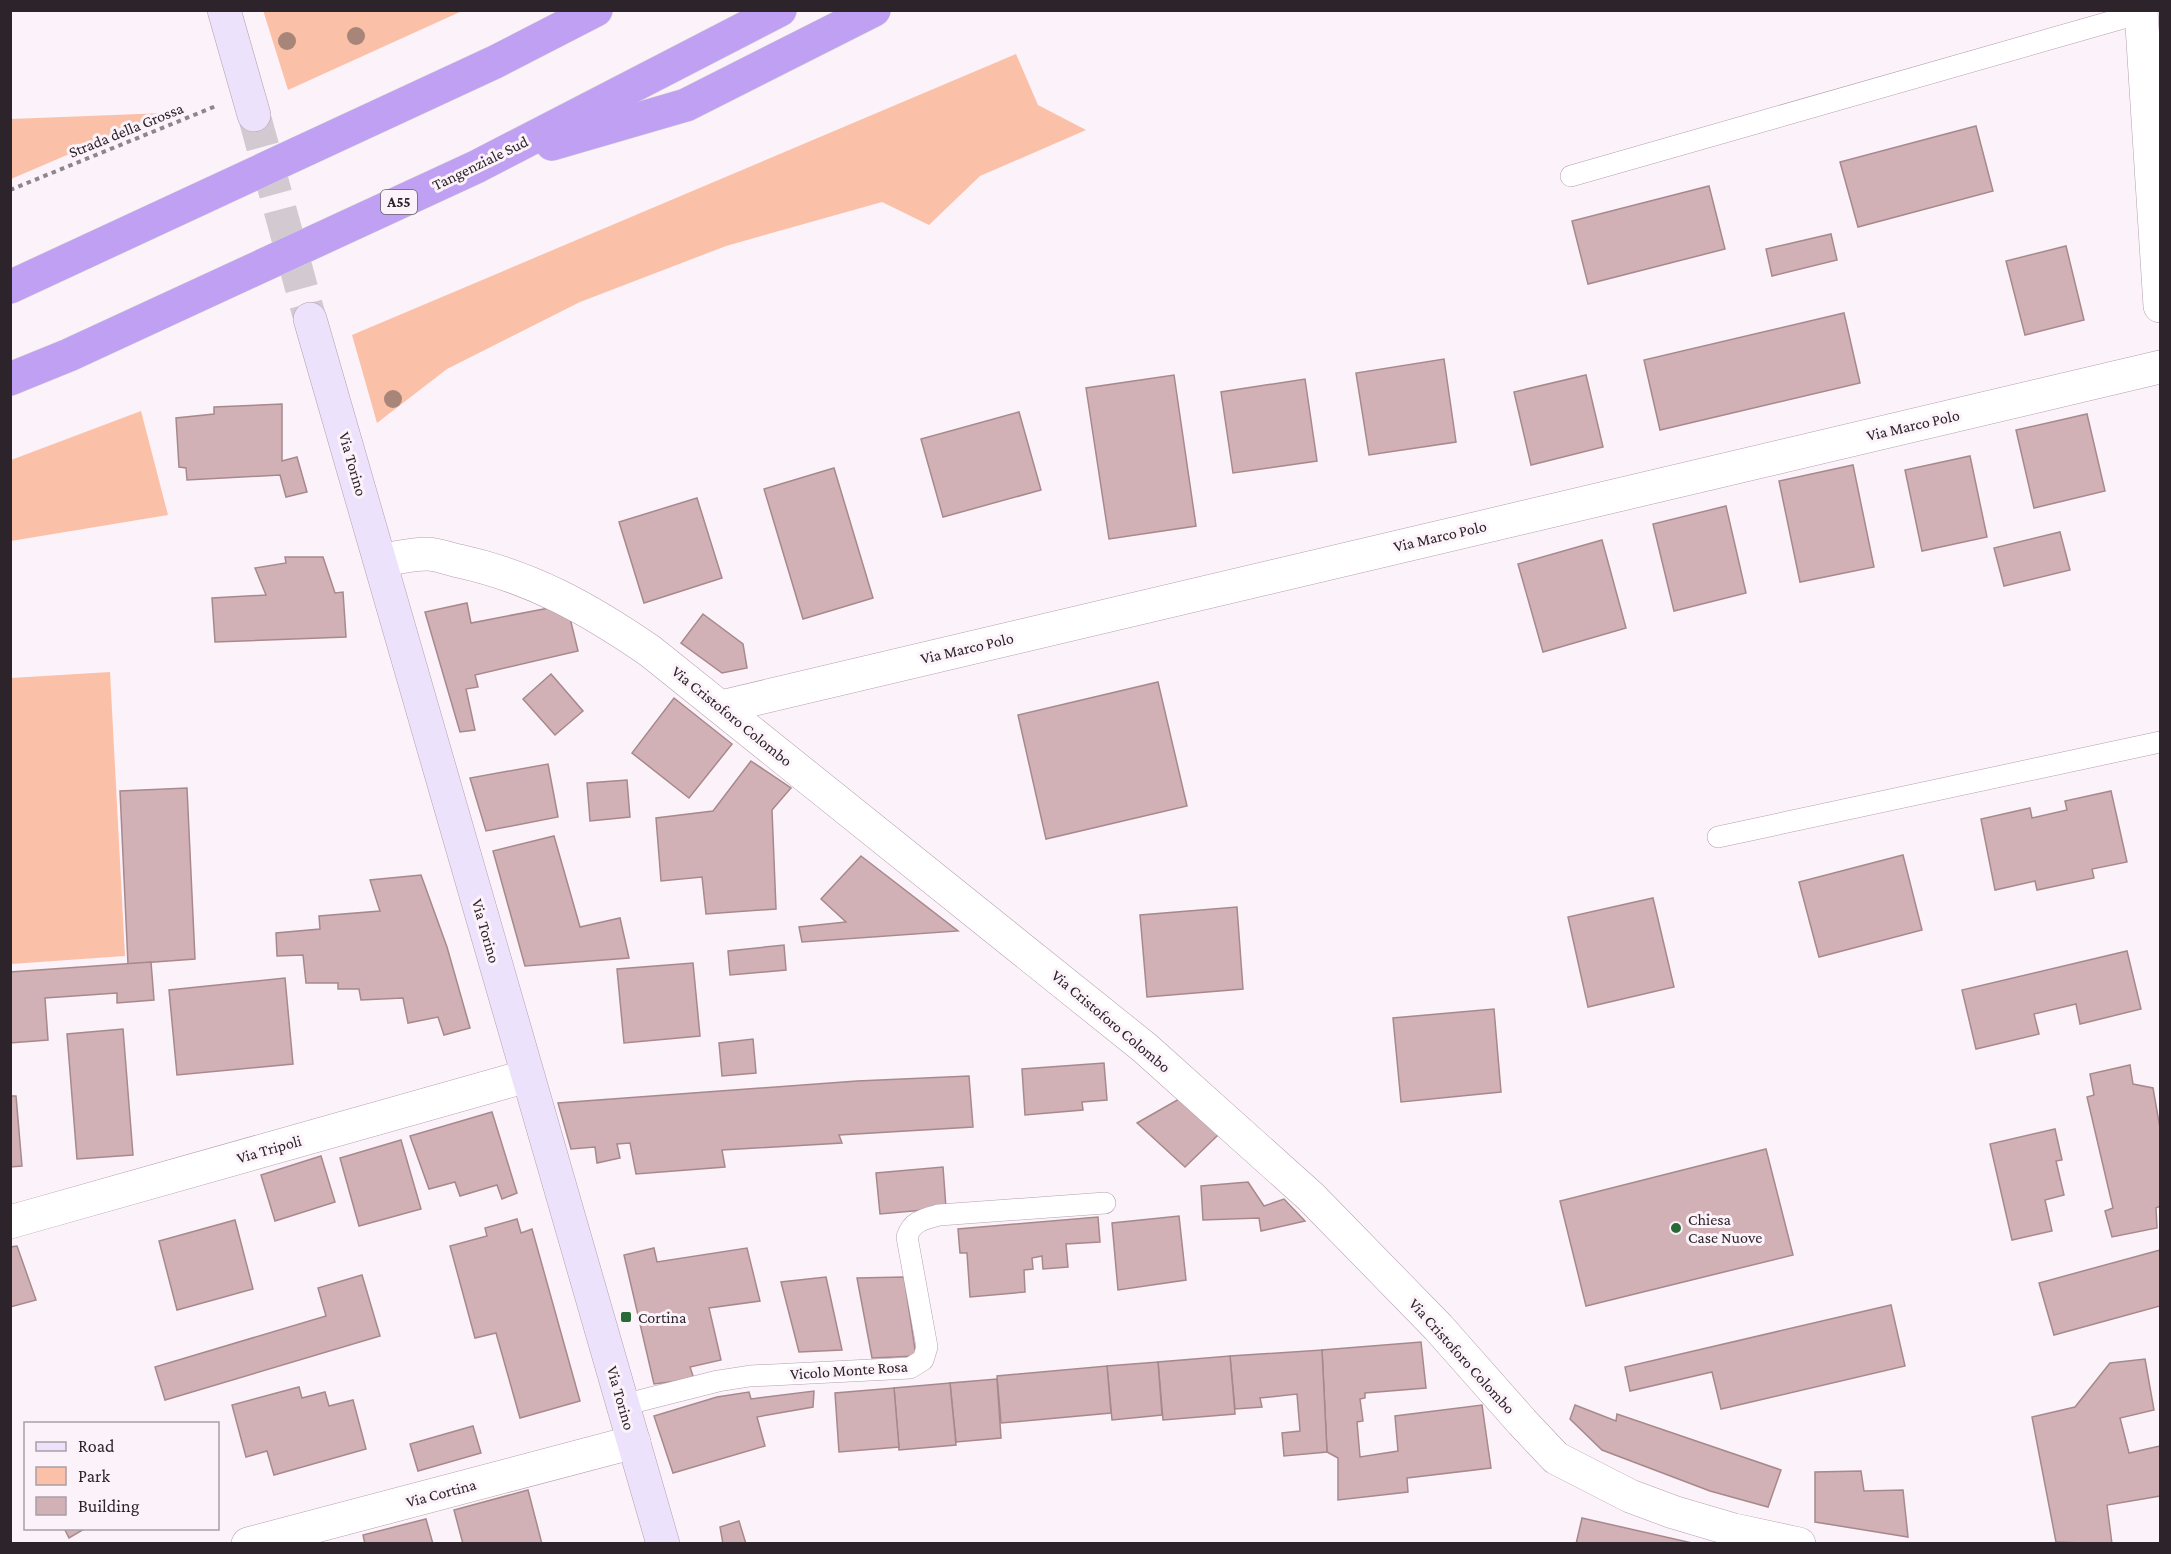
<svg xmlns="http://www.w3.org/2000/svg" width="2171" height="1554" viewBox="0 0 2171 1554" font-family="'Crimson Pro',serif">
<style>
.green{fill:#fbc1a8}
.building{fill:#d1b1b5;stroke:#a7898c;stroke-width:1.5}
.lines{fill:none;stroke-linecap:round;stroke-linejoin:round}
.secondary-tunnel{stroke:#d3c9d0;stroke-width:33;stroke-dasharray:33 16;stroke-linecap:butt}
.lane-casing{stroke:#b69eb0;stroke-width:22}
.street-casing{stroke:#b69eb0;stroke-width:34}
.secondary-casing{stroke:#b69eb0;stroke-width:34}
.highway-casing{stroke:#d5d3d4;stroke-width:34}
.path{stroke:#8f858c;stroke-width:4;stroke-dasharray:4.5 4.5;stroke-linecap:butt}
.lane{stroke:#fff;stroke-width:21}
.street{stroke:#fff;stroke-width:33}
.secondary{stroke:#ece2fb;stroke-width:33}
.highway{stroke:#bfa0f2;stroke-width:33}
.tree{fill:#a88579}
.poi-dot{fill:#286a35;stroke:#fcf2f9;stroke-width:2}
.labels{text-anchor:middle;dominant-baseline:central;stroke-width:6;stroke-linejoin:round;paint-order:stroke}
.shield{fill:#fcf2f9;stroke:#6b6168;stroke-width:1.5}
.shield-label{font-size:15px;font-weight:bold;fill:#2d232a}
.street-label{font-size:16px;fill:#2d232a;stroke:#fcf2f9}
.poi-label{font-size:16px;fill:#2d232a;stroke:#fcf2f9;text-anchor:start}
</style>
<rect width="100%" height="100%" fill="#fcf2f9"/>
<g class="green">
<polygon points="263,10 462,10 462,11 288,90"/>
<polygon points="1016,54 1038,105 1086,130 980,176 929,225 882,202 726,246 580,302 447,369 377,423 352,335"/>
<polygon points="165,113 11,179 11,119"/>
<polygon points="141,411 168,515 11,541 11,460"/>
<polygon points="110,672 125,956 11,964 11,678"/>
</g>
<g class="building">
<polygon points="1976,126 1993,191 1858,227 1840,162"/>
<polygon points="1709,186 1725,249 1588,284 1572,221"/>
<polygon points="1831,234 1837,260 1772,276 1766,249"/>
<polygon points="2066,246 2084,320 2025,335 2006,261"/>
<polygon points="1844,313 1860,383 1660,430 1644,360"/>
<polygon points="1444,359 1456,442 1369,455 1356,373"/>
<polygon points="1174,375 1196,526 1109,539 1086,388"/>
<polygon points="1586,375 1603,447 1531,465 1514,392"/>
<polygon points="1305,379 1317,461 1233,473 1221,392"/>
<polygon points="282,404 282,461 297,457 307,492 286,497 280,475 187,480 186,468 179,467 176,418 214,414 214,407"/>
<polygon points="1019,412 1041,490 943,517 921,439"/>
<polygon points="2087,414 2105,491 2034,508 2016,430"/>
<polygon points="1970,456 1987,537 1922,551 1905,470"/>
<polygon points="1853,465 1874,567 1800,582 1779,481"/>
<polygon points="834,468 873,598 803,619 764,489"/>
<polygon points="697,498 722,578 644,603 619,522"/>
<polygon points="1726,506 1746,593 1674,611 1653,524"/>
<polygon points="2060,532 2070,570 2004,586 1994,548"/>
<polygon points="1602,540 1626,628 1543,652 1518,564"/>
<polygon points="285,557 323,557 335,593 343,592 346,637 215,642 212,598 266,595 255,568 286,563"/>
<polygon points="467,603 471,623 554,607 569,614 578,651 475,675 478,687 466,689 475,730 460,732 425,612"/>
<polygon points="703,614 743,644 747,668 722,673 681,643"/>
<polygon points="551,674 583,711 555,735 523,699"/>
<polygon points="1158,682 1187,806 1046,839 1018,715"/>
<polygon points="674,698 732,744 689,798 632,753"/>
<polygon points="751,761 791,788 772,810 776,909 706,914 702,877 661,881 656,818 713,811"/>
<polygon points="548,764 558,817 486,831 470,778"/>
<polygon points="627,780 630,817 590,821 587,783"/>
<polygon points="187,788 195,959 128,964 120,791"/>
<polygon points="2111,791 2127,862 2092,869 2094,878 2037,890 2035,881 1995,890 1981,819 2030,808 2032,818 2067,810 2065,801"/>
<polygon points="554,836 580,927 620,918 629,958 525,966 493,851"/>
<polygon points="1903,855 1922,930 1819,957 1799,882"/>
<polygon points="861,856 958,931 802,942 799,927 846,922 821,899"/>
<polygon points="421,875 447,947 470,1028 444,1035 438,1017 408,1023 403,998 361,1000 359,989 338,989 338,983 306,983 303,955 277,956 276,933 320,929 319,916 380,911 370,880"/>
<polygon points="1653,898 1674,987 1588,1007 1568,917"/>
<polygon points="1237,907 1243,989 1147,997 1140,915"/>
<polygon points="784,945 786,970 730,975 728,951"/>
<polygon points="2127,951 2141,1009 2080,1024 2076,1004 2034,1014 2039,1034 1976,1049 1962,990"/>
<polygon points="151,962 154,1000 117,1003 117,993 45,998 48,1040 10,1043 10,972"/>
<polygon points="693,963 700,1036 624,1043 617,969"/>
<polygon points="285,978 293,1064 177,1075 169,990"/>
<polygon points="1494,1009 1501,1092 1401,1102 1393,1018"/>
<polygon points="123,1029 133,1155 77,1159 67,1034"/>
<polygon points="753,1039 756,1073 722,1076 719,1043"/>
<polygon points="1104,1063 1107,1100 1082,1102 1083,1110 1025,1115 1022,1069"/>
<polygon points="2130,1065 2133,1084 2153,1088 2160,1128 2160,1206 2156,1208 2157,1228 2112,1237 2105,1211 2113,1208 2087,1097 2094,1095 2090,1074"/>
<polygon points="969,1076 973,1127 839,1135 842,1143 722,1150 725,1167 636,1174 630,1143 617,1144 620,1158 597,1163 595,1147 571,1149 558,1103 857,1081"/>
<polygon points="10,1096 16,1096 22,1166 10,1167"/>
<polygon points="1181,1098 1218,1135 1185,1167 1137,1123"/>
<polygon points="492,1112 517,1193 502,1199 497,1185 460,1196 455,1182 429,1189 410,1136"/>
<polygon points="2055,1129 2062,1160 2056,1161 2064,1195 2045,1200 2052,1231 2012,1240 1990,1144"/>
<polygon points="401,1140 421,1209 359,1226 340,1158"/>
<polygon points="1766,1149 1793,1255 1586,1306 1560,1201"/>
<polygon points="321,1156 335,1202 275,1221 261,1175"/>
<polygon points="943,1167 946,1208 880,1214 876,1173"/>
<polygon points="1248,1182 1264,1206 1284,1199 1305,1221 1261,1231 1259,1218 1203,1220 1201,1186"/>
<polygon points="1179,1216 1186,1280 1118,1290 1112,1223"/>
<polygon points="1098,1217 1100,1242 1066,1244 1068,1267 1043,1269 1042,1256 1032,1258 1033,1269 1024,1270 1025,1292 970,1297 967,1253 960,1253 958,1229"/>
<polygon points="517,1219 521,1233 532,1229 580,1401 520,1418 496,1333 475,1338 450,1246 487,1236 485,1228"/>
<polygon points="235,1220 253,1289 177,1310 159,1241"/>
<polygon points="17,1246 36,1300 10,1307 10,1247"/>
<polygon points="654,1248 657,1262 747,1248 760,1301 709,1308 721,1360 690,1367 694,1379 654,1384 624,1255"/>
<polygon points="2160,1250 2160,1306 2054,1335 2039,1283"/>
<polygon points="362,1275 380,1336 165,1400 155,1367 326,1316 318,1288"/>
<polygon points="826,1277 842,1350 799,1352 781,1282"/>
<polygon points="904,1277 916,1356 872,1358 857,1278"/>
<polygon points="1891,1305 1905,1366 1721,1409 1712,1372 1630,1391 1625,1367"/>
<polygon points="1421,1342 1426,1388 1365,1393 1365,1398 1360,1399 1363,1421 1357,1422 1360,1457 1398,1451 1395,1416 1482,1405 1491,1468 1407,1478 1408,1492 1338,1500 1338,1458 1327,1452 1322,1350"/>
<polygon points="1322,1350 1327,1452 1284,1456 1282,1433 1300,1431 1297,1394 1260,1398 1262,1407 1235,1409 1230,1356"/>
<polygon points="1230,1356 1235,1414 1163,1420 1158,1362"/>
<polygon points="2145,1359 2154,1410 2120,1418 2129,1453 2160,1446 2160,1496 2107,1505 2112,1544 2056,1542 2032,1417 2075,1407 2110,1363"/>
<polygon points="1158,1362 1162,1415 1112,1420 1107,1366"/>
<polygon points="1107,1366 1111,1413 1001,1423 997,1376"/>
<polygon points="997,1379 1001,1438 956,1442 950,1383"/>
<polygon points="950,1383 956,1445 899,1450 894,1388"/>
<polygon points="299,1387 302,1398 325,1392 329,1406 353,1400 366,1449 274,1475 267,1451 246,1457 232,1405"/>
<polygon points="894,1388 899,1447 839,1452 835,1393"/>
<polygon points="814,1391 813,1407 757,1417 765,1446 673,1473 654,1416 717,1397 749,1392 751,1399"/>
<polygon points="1575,1405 1616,1421 1617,1414 1781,1470 1768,1507 1710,1491 1602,1450 1570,1419"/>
<polygon points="473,1426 481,1453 418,1471 410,1444"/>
<polygon points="1861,1471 1864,1491 1903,1490 1908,1537 1815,1522 1815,1472"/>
<polygon points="528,1490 542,1544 463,1544 454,1510"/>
<polygon points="1582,1518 1692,1543 1576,1544"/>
<polygon points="426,1519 433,1544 365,1544 363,1535"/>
<polygon points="739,1521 746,1544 723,1544 720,1527"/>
<polygon points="64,1528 86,1528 69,1538"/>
</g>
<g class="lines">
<polyline class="secondary-tunnel" points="254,115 310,319"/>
<g class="lane-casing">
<g id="lane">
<polyline points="1571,176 2141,13"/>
<polyline points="1718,837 2160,742"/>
<path d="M623 1405 718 1381 750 1376 910 1368 923 1360 927 1347 907 1237C912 1221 924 1219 939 1215L1105 1203"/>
</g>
</g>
<g class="street-casing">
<g id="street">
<polyline points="2141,10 2160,306"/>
<path d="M381 560C396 558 412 554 427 554 437 554 449 559 459 561 532 577 589 609 650 651L1145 1048 1311 1197 1438 1327 1522 1422 1556 1458 1630 1496 1673 1512 1734 1530 1799 1544"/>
<polyline points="721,707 2160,367"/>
<polyline points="10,1222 527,1076"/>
<polyline points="248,1544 634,1442"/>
</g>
</g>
<g class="secondary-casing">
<g id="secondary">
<polyline points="224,10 254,115"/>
<polyline points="310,319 663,1544"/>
</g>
</g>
<g class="highway-casing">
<g id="highway">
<polyline points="552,144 686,105 874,10"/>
<polyline points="10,287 495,62 596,10"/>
<polyline points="10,379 69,355 476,167 780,10"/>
</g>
</g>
<polyline class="path" points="10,190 216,106"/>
<use href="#lane" class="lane"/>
<use href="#street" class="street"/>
<use href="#secondary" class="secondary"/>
<use href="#highway" class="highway"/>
</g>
<g class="tree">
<circle cx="356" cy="36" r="9"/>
<circle cx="287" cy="41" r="9"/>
<circle cx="393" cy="399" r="9"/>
</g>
<g class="poi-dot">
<circle cx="1676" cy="1228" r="6"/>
<rect x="620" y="1311" width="12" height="12" rx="3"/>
</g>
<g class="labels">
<rect class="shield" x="381" y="190" width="36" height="24" rx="4.5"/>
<g class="shield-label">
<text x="399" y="202">A55</text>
</g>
<g class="street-label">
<text transform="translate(126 130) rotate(-22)">Strada della Grossa</text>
<text transform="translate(480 163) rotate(-26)">Tangenziale Sud</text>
<text transform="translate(1913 425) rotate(-13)">Via Marco Polo</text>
<text transform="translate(353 464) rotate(74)">Via Torino</text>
<text transform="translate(1440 536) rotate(-13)">Via Marco Polo</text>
<text transform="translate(967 648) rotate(-13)">Via Marco Polo</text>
<text transform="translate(732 716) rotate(39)">Via Cristoforo Colombo</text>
<text transform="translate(486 931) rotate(74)">Via Torino</text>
<text transform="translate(1111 1021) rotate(40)">Via Cristoforo Colombo</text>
<text transform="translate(269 1149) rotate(-16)">Via Tripoli</text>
<text transform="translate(1462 1356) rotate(48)">Via Cristoforo Colombo</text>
<text transform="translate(849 1370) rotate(-4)">Vicolo Monte Rosa</text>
<text transform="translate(621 1398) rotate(74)">Via Torino</text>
<text transform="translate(441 1493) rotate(-15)">Via Cortina</text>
</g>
<g class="poi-label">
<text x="1688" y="1219">Chiesa<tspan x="1688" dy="18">Case Nuove</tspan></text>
<text x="638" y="1317">Cortina</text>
</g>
</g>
<rect width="2171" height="1554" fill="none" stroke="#2d232a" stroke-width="24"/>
<rect x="24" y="1422" width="195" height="108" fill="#fcf2f9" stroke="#a99fa6" stroke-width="1.5"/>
<rect x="36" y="1442" width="30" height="9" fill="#ece2fb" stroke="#a99fa6" stroke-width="1.5"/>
<text x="78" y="1452" font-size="18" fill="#2d232a">Road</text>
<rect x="36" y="1467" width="30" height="18" fill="#fbc1a8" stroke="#a99fa6" stroke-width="1.5"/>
<text x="78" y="1482" font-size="18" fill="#2d232a">Park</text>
<rect x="36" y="1497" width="30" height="18" fill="#d1b1b5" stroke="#a99fa6" stroke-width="1.5"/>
<text x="78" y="1512" font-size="18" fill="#2d232a">Building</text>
</svg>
